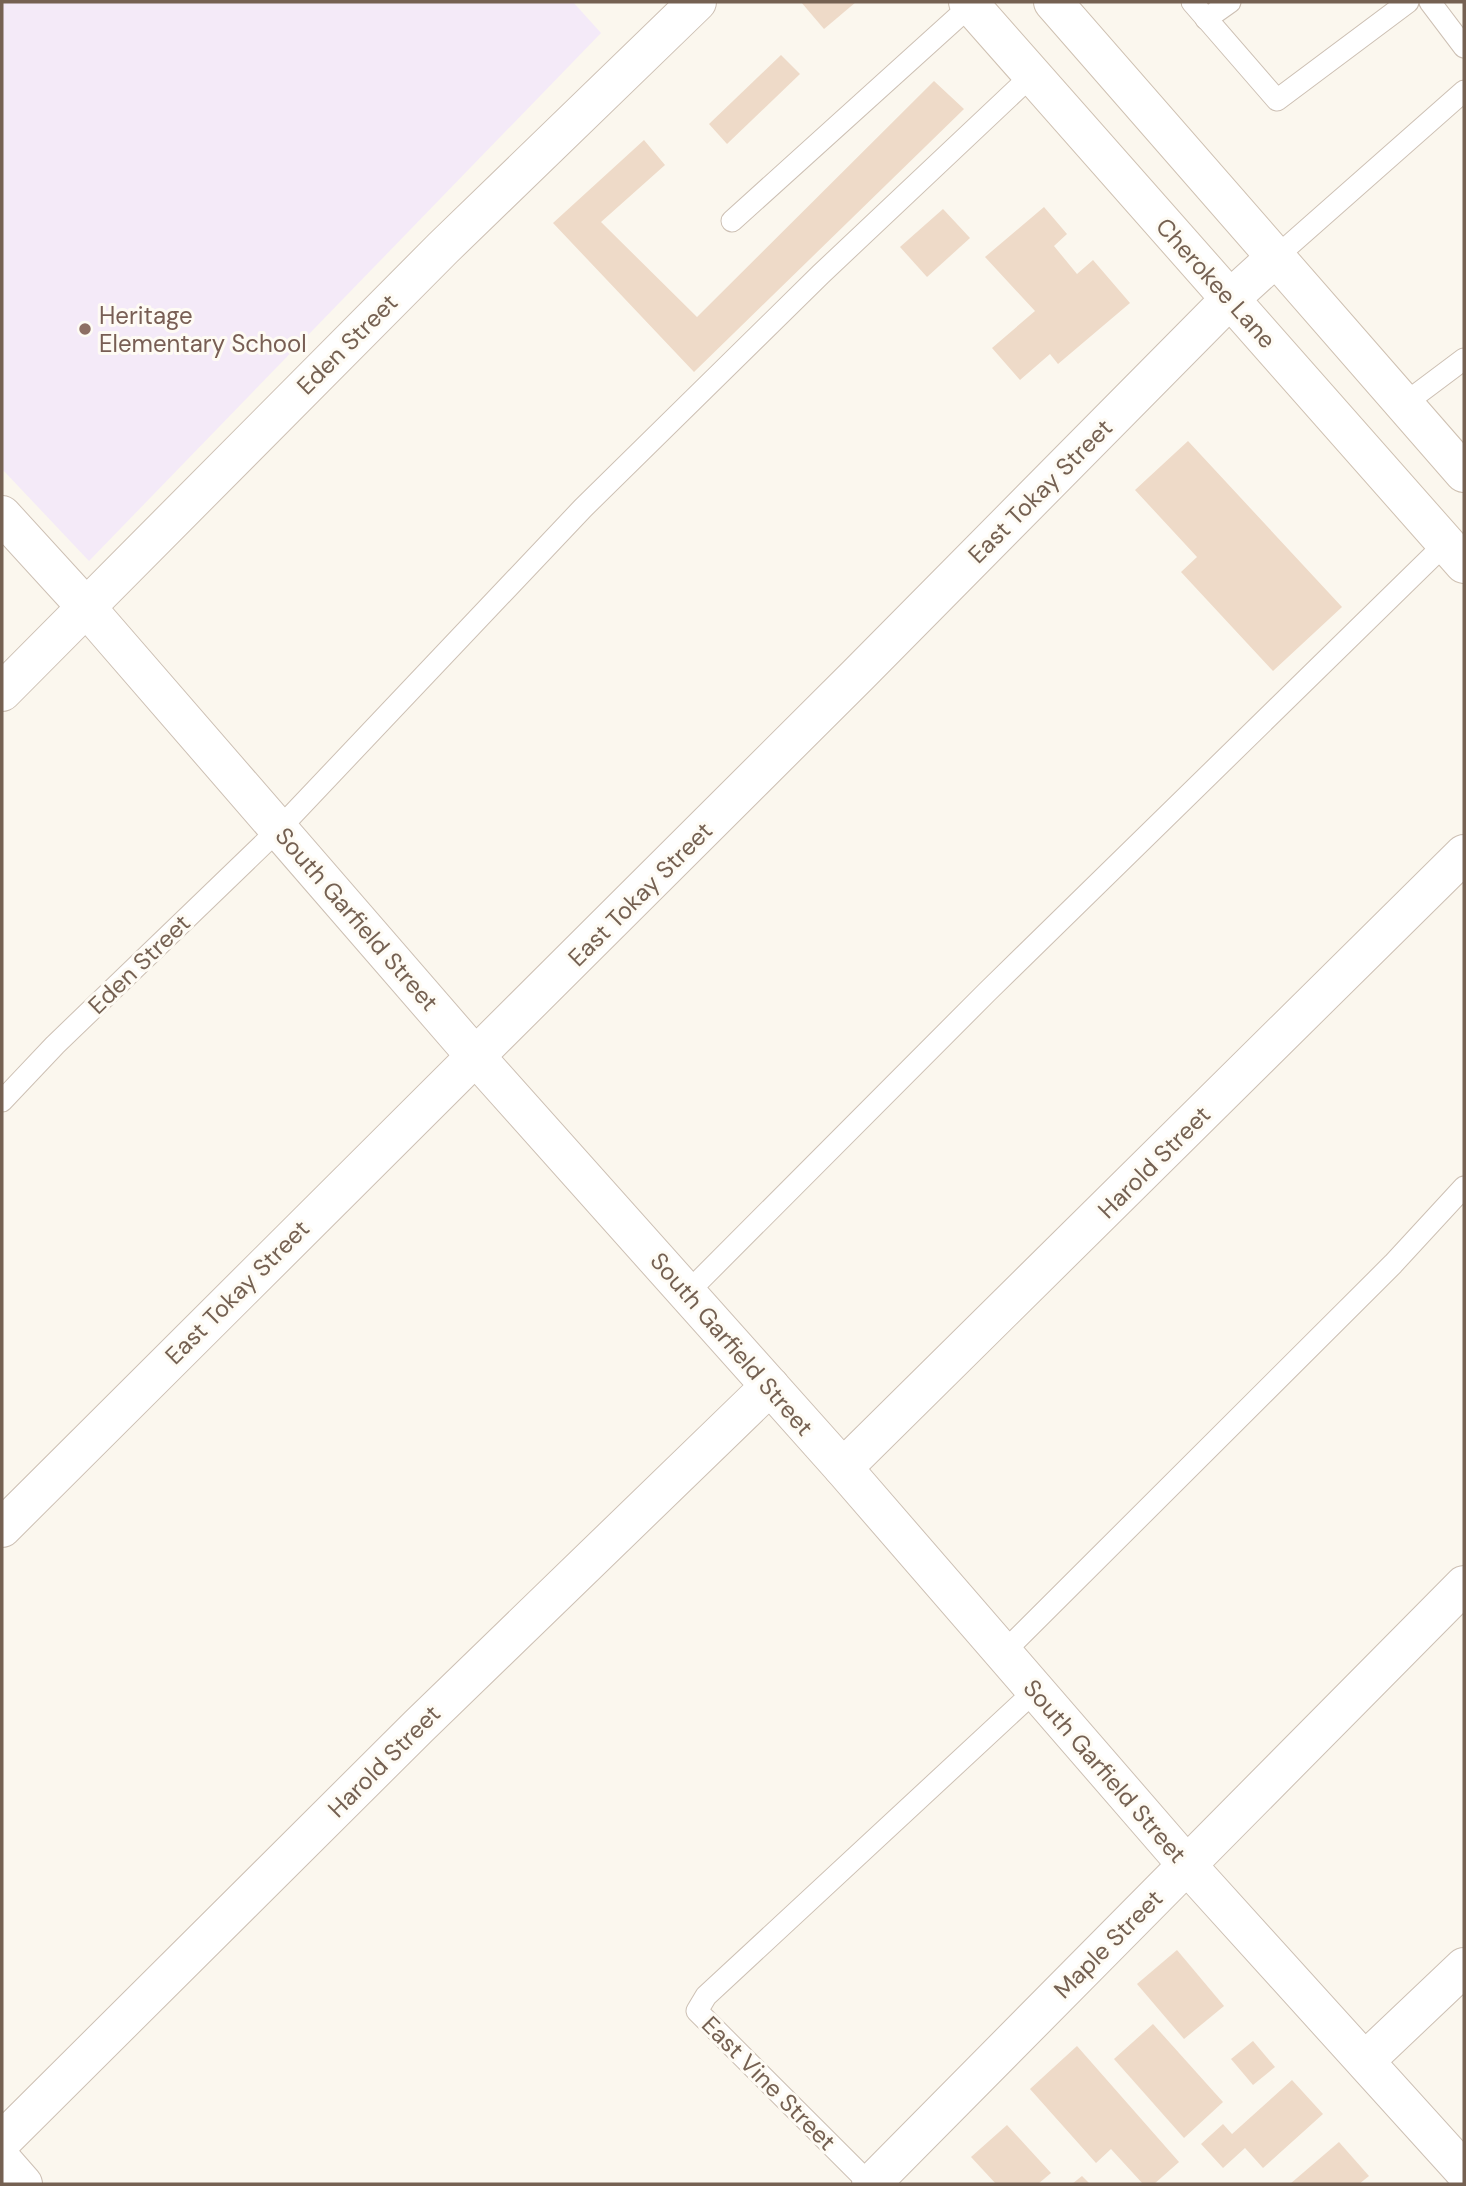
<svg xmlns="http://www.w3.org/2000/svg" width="1466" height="2186" viewBox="0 0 1466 2186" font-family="'DM Sans',sans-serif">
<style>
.education{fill:#f4eaf8}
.building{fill:#eedac8}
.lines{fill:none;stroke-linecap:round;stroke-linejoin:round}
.service-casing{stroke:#cdc0b4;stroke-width:23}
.minor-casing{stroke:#cdc0b4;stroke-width:40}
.tertiary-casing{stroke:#cdc0b4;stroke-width:40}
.secondary-casing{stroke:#cfc1b2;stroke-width:40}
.service{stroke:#fff;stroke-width:21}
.minor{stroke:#fff;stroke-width:38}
.tertiary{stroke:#fff;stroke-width:38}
.secondary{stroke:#fff;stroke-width:38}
.education-dot{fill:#8d6e63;stroke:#fefbf4;stroke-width:2.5}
.labels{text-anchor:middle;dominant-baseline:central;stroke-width:6;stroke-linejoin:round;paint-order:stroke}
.street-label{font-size:24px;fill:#756152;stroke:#fefbf4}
.education-label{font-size:24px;fill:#785e54;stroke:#fefbf4;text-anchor:start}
</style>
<rect width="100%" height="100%" fill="#fbf7ee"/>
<polygon class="education" points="2,2 573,2 601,33 89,561 2,469"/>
<g class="building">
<polygon points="801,2 856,2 824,29"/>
<polygon points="781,55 800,74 727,144 709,124"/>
<polygon points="934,81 964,109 694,372 553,223 644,140 665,165 601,222 697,317"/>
<polygon points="1044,207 1067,234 1054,246 1077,274 1093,260 1130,303 1058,364 1050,354 1020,380 992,348 1035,311 985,257"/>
<polygon points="943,209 970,238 927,277 900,247"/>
<polygon points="1188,441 1342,607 1273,671 1181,572 1197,557 1135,490"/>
<polygon points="1177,1950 1224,2006 1184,2039 1137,1984"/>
<polygon points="1153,2024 1223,2102 1184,2138 1114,2059"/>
<polygon points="1253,2041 1275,2067 1253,2085 1231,2059"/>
<polygon points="1077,2046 1179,2162 1154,2184 1143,2184 1111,2149 1096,2163 1030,2089"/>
<polygon points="1292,2080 1323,2114 1263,2168 1245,2148 1223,2168 1201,2144 1223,2124 1232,2134"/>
<polygon points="1007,2125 1051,2173 1038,2184 996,2184 971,2157"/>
<polygon points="1339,2142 1369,2176 1359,2184 1290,2184"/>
<polygon points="1082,2176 1090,2184 1072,2184"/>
</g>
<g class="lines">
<g class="service-casing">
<g id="service">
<polyline points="1192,2 1277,100 1408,2"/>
<polyline points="1430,2 1464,47"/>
<polyline points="1206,19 1230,2"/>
<polyline points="732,221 971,5"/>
<polyline points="1276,257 1464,91"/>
<polyline points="1404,404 1464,359"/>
<polyline points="2,1101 55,1045 278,830 583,508 821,274 1031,76"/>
<polyline points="688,1292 987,992 1446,543"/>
<polyline points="1003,1653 1393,1264 1464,1187"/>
<polyline points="870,2184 697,2011 706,1996 1036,1690"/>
</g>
</g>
<g class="minor-casing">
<g id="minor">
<polyline points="2,515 86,607 476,1057 843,1468 1186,1864 1464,2171"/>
<polyline points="2,692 443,248 697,2"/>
<polyline points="843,1468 1464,854"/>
<polyline points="2,1528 858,675 1231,298 1276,257"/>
<polyline points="1366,2060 1464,1967"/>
<polyline points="2,2141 419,1726 770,1386"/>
<polyline points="871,2184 1464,1585"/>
</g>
</g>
<g class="tertiary-casing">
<polyline id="tertiary" points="2,2160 23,2184"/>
</g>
<g class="secondary-casing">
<g id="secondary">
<polyline points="968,2 1464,564"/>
<polyline points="1053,2 1464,473"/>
</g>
</g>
<use href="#service" class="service"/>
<use href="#minor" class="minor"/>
<use href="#tertiary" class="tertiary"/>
<use href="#secondary" class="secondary"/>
</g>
<circle class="education-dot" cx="85" cy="329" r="7"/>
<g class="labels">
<g class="street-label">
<text transform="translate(1216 283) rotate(48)">Cherokee Lane</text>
<text transform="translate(347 344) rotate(-45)">Eden Street</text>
<text transform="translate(1040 491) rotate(-45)">East Tokay Street</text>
<text transform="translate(640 894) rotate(-45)">East Tokay Street</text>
<text transform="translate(357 919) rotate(49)">South Garfield Street</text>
<text transform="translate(139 964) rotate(-44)">Eden Street</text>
<text transform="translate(1154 1162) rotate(-45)">Harold Street</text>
<text transform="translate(237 1292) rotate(-45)">East Tokay Street</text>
<text transform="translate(732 1344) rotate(49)">South Garfield Street</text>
<text transform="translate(384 1761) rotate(-45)">Harold Street</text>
<text transform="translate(1105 1771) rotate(49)">South Garfield Street</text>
<text transform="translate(1108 1944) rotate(-45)">Maple Street</text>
<text transform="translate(769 2083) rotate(45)">East Vine Street</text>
</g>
<g class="education-label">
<text x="99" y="315">Heritage<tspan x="99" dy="28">Elementary School</tspan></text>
</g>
</g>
<rect width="1466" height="2186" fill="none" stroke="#756152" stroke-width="7"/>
</svg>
